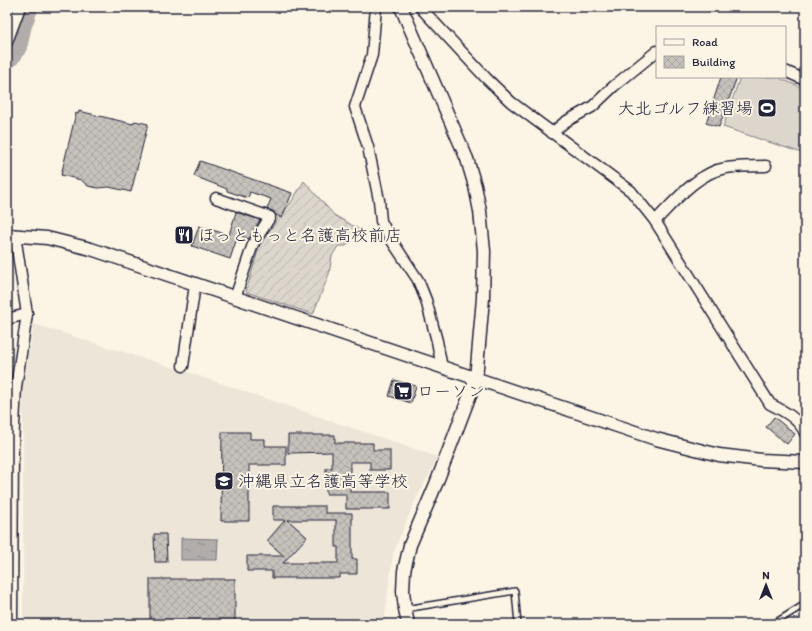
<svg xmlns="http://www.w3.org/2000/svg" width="812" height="631" viewBox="0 0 812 631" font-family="Itim,'Klee One',sans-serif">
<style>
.built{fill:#ece5d8}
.garden{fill:url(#garden-furrows);stroke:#7f7c84}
.pitch{fill:#dcd6cc;stroke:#7f7c84}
.water{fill:url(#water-ripples);stroke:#78757e}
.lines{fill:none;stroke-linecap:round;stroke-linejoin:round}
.river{stroke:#b2adab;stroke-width:17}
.building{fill:url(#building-cross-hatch);stroke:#22223b;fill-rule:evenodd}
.service-casing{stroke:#22223b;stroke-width:8}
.minor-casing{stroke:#22223b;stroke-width:13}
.tertiary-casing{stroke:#22223b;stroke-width:15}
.service{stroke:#fcf5e5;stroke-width:5}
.minor{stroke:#fcf5e5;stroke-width:10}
.tertiary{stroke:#fcf5e5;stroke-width:12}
.labels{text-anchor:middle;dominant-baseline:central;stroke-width:4;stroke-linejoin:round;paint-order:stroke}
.poi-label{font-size:17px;fill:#22223b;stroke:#fcf5e5;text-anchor:start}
</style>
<defs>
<pattern id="garden-furrows" width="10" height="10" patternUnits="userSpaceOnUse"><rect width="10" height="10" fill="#dcd6cc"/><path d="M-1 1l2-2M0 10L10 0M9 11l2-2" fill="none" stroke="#bcb7b0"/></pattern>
<pattern id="water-ripples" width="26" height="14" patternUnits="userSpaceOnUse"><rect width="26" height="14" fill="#b2adab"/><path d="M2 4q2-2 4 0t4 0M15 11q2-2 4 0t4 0" fill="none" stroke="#908c8c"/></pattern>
<pattern id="building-cross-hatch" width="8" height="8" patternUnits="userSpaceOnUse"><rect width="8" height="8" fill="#c6c1bb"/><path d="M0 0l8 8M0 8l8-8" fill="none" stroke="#aaa6a2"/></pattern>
</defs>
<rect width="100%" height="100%" fill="#fcf5e5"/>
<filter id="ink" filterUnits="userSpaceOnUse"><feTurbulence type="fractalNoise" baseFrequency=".025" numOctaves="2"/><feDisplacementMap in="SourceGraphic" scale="8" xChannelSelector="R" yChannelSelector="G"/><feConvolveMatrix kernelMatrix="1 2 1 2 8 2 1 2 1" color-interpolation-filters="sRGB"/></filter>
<g filter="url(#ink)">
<polygon class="built" points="34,324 187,372 438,457 413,505 393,554 384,624 23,624 23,386"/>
<polygon class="garden" points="304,181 334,215 362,231 346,246 338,246 332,256 329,274 313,314 246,292 260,244 277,220 292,201"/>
<polygon class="pitch" points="740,77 777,77 805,89 805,154 723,127"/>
<polygon class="water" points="181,538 218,539 217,560 181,560"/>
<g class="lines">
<polyline class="river" points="7,62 15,53 19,46 23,27 30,7"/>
</g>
<g class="building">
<polygon points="721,77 737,77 719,127 706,123"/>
<polygon points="79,111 133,124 135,121 148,124 131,192 109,187 98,188 88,186 81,180 61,175 76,113 78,114"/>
<polygon points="200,161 292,193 282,218 276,215 273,211 267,209 271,199 250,192 248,198 227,191 227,189 194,176"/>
<polygon points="236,212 260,220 249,239 238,235 230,259 192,246 199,226 229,235"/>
<polygon points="394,380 416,386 411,403 389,396"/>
<polygon points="774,417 795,434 787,444 766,427"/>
<polygon points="222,432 250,432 250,439 265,439 265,446 286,446 286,465 249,465 249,521 221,521"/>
<polygon points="288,435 335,435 335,443 373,443 373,450 390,450 390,470 370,470 370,462 350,462 350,492 390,492 390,509 346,509 346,494 326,494 326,468 332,468 332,452 288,453"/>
<path d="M273 506H325V513H352V559H357V574H340V578H272V571H247V556H284L267 541 285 520H273ZM288 520H336V547H338V563H283L307 537Z"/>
<polygon points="154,534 166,534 167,562 155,562"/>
<rect x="150" y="579" width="85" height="45"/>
</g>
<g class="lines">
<g class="service-casing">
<g id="service">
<polyline points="405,609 515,591 518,624"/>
<polyline points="773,624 805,604"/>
</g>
</g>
<g class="minor-casing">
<g id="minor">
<polyline points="376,7 372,55 355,107 368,147 379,200 381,221 390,238 418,280 426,300 437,341 442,368"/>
<path d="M420 7 486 78 511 102 631 191 655 221 770 404C784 411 799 419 805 433"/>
<polyline points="7,42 20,7"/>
<polyline points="785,71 805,80"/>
<polyline points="552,133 565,122 592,107 614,86 657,51"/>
<polyline points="216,198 270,217 253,244 235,298"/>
<path d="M655 221C674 202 698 172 726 168 739 166 753 166 766 166"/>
<polyline points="7,319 27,314"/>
<polyline points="183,366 195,285"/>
<polyline points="12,624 13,446 16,387 27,314 15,235"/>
</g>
</g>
<g class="tertiary-casing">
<g id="tertiary">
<polyline points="401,7 467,159 475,186 480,211 484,251 483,298 476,379 436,484 410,545 404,571 403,591 405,609 408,624"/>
<polyline points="7,235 47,238 91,249 656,439 719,455 761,460 805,462"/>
</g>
</g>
<use href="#service" class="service"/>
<use href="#minor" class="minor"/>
<use href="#tertiary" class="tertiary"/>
</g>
</g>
<defs>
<g id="stadium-square" transform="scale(1)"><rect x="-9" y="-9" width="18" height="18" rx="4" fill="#22223b" stroke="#fcf5e5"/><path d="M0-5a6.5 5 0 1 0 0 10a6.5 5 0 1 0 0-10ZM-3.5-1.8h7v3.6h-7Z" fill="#fff"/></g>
<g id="restaurant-square" transform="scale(1)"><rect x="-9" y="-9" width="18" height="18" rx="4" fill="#22223b" stroke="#fcf5e5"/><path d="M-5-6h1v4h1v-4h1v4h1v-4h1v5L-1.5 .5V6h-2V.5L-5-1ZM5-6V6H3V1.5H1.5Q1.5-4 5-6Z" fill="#fff"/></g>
<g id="supermarket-square" transform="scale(1)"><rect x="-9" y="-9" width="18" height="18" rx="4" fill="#22223b" stroke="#fcf5e5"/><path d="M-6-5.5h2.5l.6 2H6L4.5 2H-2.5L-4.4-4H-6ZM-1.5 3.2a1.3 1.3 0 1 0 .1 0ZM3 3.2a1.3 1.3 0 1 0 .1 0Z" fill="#fff"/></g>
<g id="school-square" transform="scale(1)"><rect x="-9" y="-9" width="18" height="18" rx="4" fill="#22223b" stroke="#fcf5e5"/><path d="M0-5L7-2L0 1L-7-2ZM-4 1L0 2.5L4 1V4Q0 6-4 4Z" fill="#fff"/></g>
</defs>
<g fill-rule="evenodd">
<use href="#stadium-square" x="767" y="108"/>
<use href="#restaurant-square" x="184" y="235"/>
<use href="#supermarket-square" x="403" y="391"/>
<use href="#school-square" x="224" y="481"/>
</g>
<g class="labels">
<g class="poi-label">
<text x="753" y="108" text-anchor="end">大北ゴルフ練習場</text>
<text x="198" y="235">ほっともっと名護高校前店</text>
<text x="417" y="391">ローソン</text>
<text x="238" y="481">沖縄県立名護高等学校</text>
</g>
</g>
<rect width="812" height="631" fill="none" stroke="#fcf5e5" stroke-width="24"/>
<rect x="12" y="12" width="788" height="607" fill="none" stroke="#22223b" stroke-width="1.5" filter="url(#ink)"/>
<rect x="656" y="26" width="130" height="52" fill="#fcf5e5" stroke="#a5a1a1"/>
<rect x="664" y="39" width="20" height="6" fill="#fcf5e5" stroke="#a5a1a1"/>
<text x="692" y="46" font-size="12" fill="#22223b">Road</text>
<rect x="664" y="56" width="20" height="12" fill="url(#building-cross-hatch)" stroke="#a5a1a1"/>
<text x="692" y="66" font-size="12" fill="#22223b">Building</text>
<g transform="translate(766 585)" stroke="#fcf5e5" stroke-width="3" paint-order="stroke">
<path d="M0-3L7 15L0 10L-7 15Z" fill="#22223b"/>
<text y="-6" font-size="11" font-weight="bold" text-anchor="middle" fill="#22223b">N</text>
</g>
</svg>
